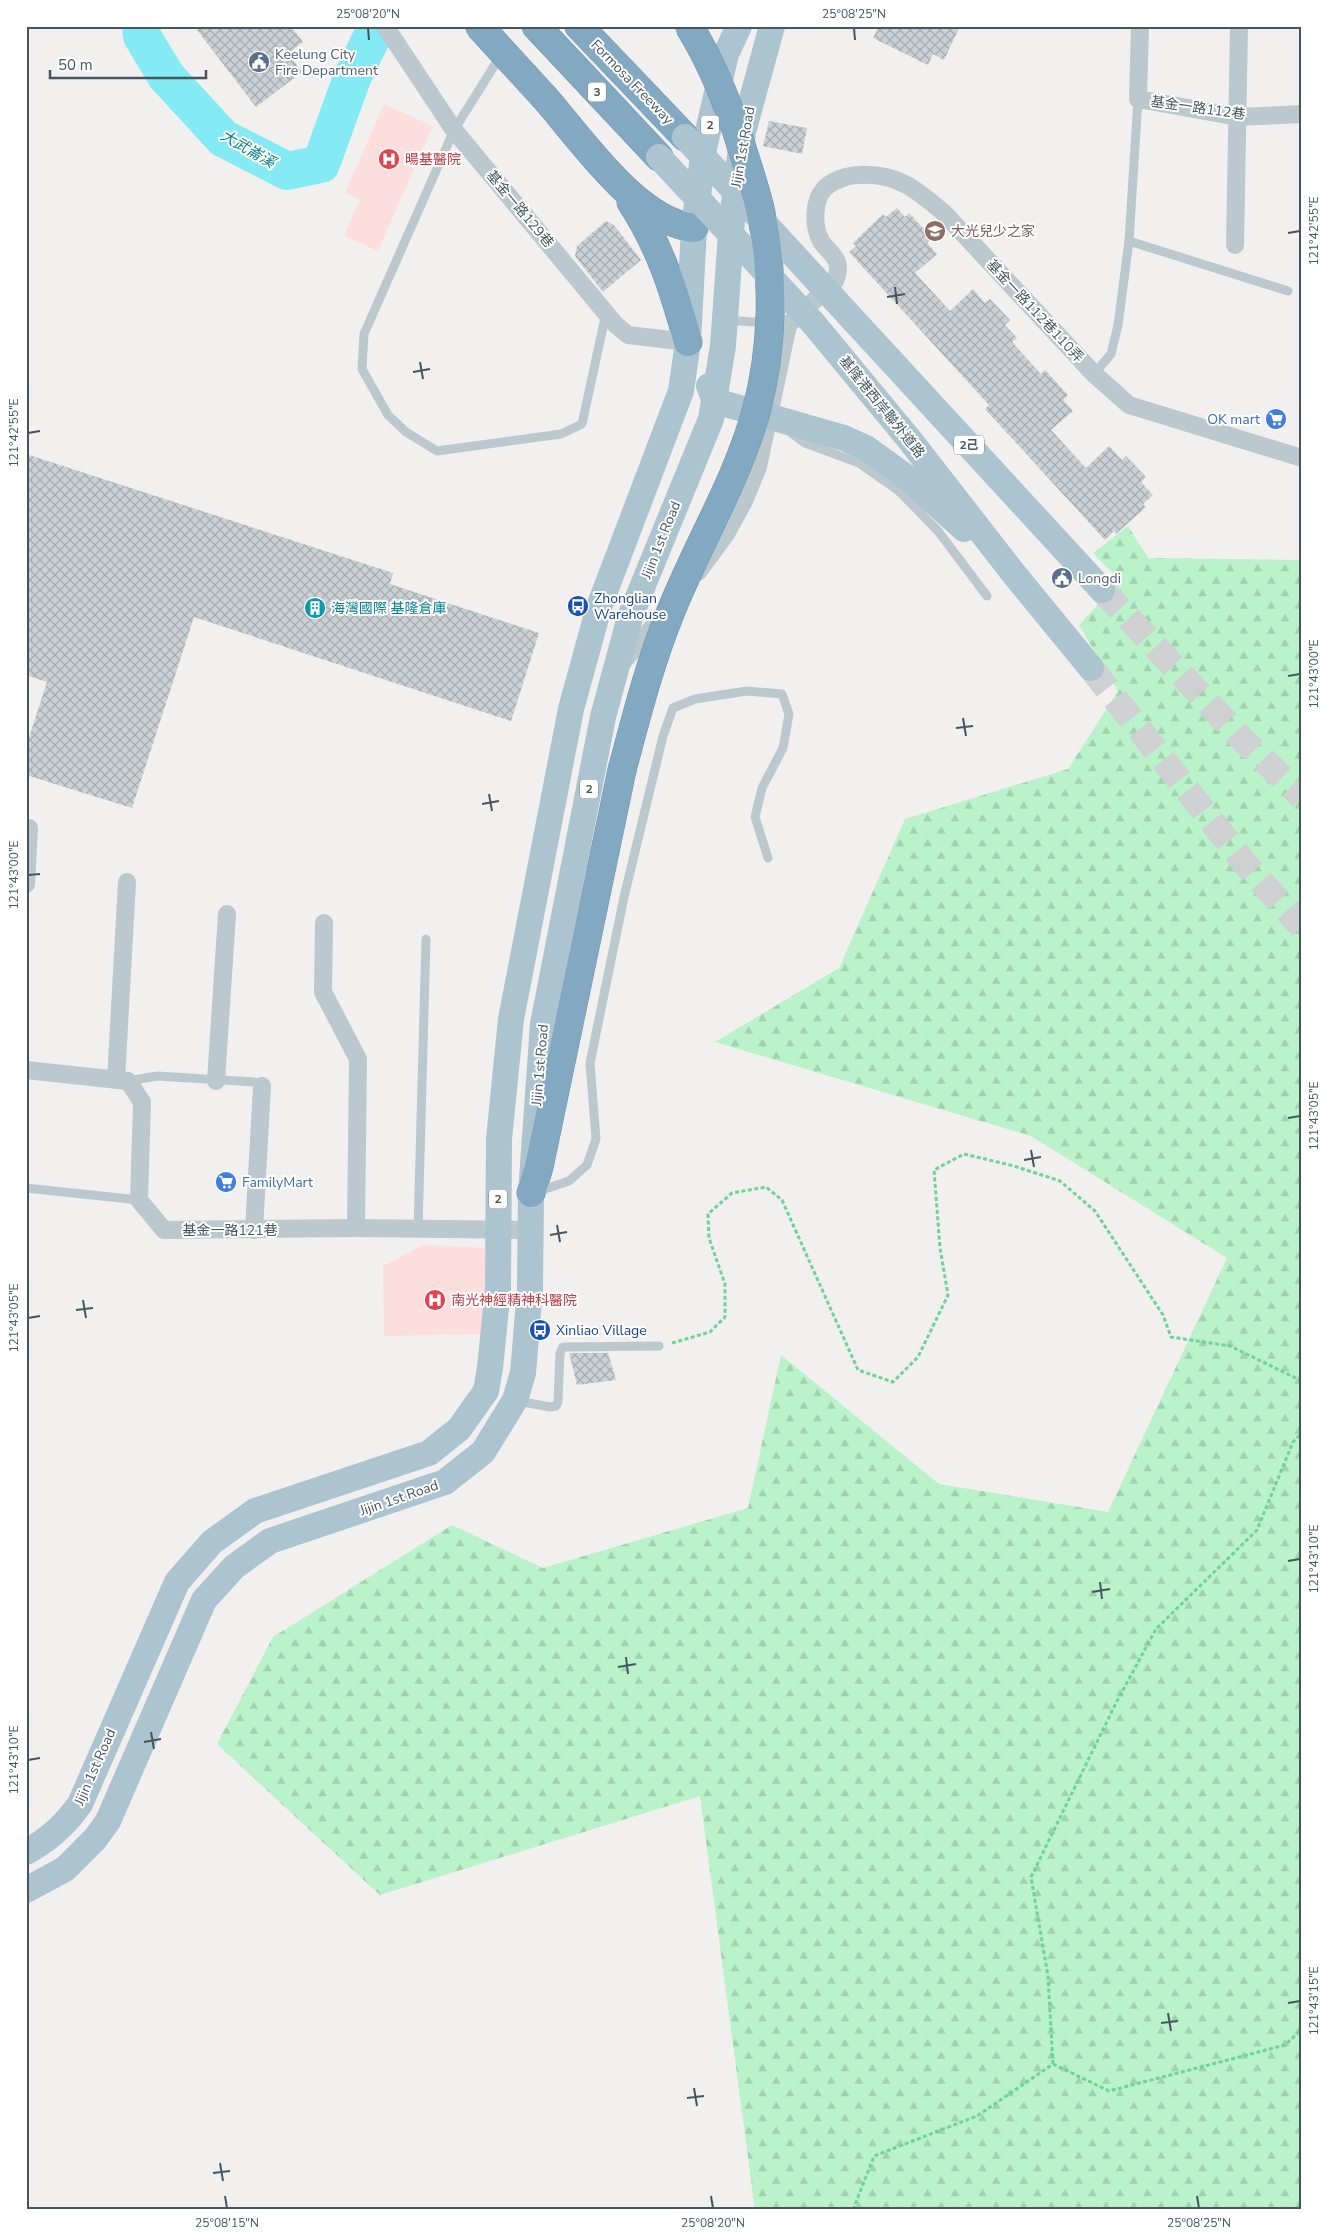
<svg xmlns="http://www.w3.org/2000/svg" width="1328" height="2236" viewBox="0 0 1328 2236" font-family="'Nunito Sans','Noto Sans TC',sans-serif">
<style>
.medical{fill:#fddedf}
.forest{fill:url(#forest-firs)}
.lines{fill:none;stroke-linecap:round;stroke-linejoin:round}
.river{stroke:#84eaf3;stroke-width:38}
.building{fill:url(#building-cross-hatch)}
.primary-tunnel{stroke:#cfd0d2;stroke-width:26;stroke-dasharray:26 13;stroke-linecap:butt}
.motorway-casing{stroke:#6e94ad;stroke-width:29}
.path{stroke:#6fd395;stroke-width:3;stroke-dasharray:4 2.5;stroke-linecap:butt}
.service{stroke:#bbc9cf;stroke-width:9}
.minor{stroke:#bbc9cf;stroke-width:18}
.primary{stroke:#acc3d0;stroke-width:26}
.motorway{stroke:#83a9c2;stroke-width:28}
.motorway-bridge-casing{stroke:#6e94ad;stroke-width:29;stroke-linecap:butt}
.primary-bridge{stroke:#acc3d0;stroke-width:26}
.motorway-bridge{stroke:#83a9c2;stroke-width:28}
.ticks{fill:none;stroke:#45565e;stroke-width:2}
.labels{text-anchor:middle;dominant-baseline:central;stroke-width:4;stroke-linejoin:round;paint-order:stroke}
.shield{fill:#fff;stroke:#7d898e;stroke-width:1}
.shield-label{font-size:12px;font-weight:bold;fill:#45565e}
.service-label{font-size:14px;fill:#4e5e75;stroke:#fff;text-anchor:start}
.street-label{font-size:14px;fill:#45565e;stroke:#fff}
.health-label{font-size:14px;fill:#be3a42;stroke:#fff;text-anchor:start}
.education-label{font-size:14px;fill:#785e54;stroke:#fff;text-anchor:start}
.shop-label{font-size:14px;fill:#366cbe;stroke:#fff;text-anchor:end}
.transit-label{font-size:14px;fill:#164399;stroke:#fff;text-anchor:start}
.culture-label{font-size:14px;fill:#0d838f;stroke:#fff;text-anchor:start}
.water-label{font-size:15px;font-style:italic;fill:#05818c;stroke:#fff}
.neatline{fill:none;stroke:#45565e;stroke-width:2}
.ticks-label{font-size:12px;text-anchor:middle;fill:#45565e}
</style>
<defs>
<pattern id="forest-firs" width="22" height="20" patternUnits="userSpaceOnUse" patternTransform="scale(1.25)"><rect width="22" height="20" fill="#baf3c9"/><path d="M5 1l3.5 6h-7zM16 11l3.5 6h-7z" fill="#a1d2af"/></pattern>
<pattern id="building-cross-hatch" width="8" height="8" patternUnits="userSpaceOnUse" patternTransform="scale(1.25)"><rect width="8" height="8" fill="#cad0d4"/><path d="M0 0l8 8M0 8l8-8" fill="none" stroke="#a6acaf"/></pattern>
</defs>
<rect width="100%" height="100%" fill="#f2efef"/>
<g class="medical">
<polygon points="384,104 433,126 378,251 344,236 360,199 345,193"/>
<polygon points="423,1245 489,1248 486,1334 384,1336 383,1266"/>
</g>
<polygon class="forest" points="1128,526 1148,558 1302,560 1302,2210 755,2210 700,1796 380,1895 217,1744 273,1637 452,1525 543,1568 748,1508 781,1355 939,1484 1108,1512 1227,1258 1031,1136 715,1042 839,968 905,819 1068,769 1118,691 1079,625 1120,581 1093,553"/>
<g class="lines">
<polyline class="river" points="141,26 142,36 166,76 223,138 287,171 321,164 352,78 377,26"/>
</g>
<g class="building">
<polygon points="194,26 291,26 303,42 288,53 302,72 256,107"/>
<polygon points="879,26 960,26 944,60 933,54 928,65 873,38"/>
<polygon points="769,121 807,128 802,154 763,146"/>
<polygon points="897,208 905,217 909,213 932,238 927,243 937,254 915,273 950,311 973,289 985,303 990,299 1010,320 1005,325 1017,338 1012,342 1041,374 1045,370 1068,395 1063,400 1073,411 1051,430 1086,468 1109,446 1122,460 1126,456 1146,477 1141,482 1153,495 1143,504 1146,507 1116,534 1114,531 1105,540 985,409 989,405 849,252 856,246 853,243 883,214 886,217"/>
<polygon points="606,221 614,225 641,260 603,292 575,256 577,246"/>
<polygon points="26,454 393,573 390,584 539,633 511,721 194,617 132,808 26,775 26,747 47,682 26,675"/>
<polygon points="569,1353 608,1353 616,1380 577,1385"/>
</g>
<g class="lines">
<g class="primary-tunnel">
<polyline points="1102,590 1240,737 1302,797"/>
<polyline points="1091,668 1247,866 1302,927"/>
</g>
<g class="motorway-casing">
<g id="motorway">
<polyline points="536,26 659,157"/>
<polyline points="579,26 685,137"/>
<path d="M545 98C581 139 637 222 694 228"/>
<path d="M631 202C660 246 674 291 688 342"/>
<polyline points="531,1193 539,1167 622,770"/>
</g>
</g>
<g class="path">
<polyline points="672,1343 710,1332 725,1317 725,1284 709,1238 708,1214 732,1193 766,1187 782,1200 858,1370 893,1382 918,1357 948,1295 940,1248 934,1170 964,1154 1014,1166 1060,1181 1095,1211 1163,1315 1171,1337 1230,1346 1302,1381"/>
<polyline points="1053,2064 1048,1976 1031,1877 1117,1701 1156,1629 1257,1530 1293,1442 1302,1433"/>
<polyline points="1053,2064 1109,2091 1285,2045 1302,2029"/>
<polyline points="853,2210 874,2156 977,2116 1053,2064"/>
</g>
<g class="service">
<polyline points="501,55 454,130 364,334 362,369 388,415 406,432 437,451 561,434 582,424 606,313"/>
<polyline points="1129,241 1288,291"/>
<polyline points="726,320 766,323"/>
<polyline points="1094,374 1111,354 1118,325 1129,241 1138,99"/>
<polyline points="790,432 805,443 859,463 899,491 938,531 987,596"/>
<polyline points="128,1081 157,1076 254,1082 262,1086"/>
<polyline points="26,1188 139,1200"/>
<polyline points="536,1192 569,1181 587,1165 596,1139 590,1063 624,897 663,736 673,708 695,699 747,691 782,694 789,714 783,748 762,788 755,817 768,858"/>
<polyline points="418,1229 426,939"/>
<polyline points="518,1401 550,1407 556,1406 558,1402 560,1353 563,1347 659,1346"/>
</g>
<g class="minor">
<polyline points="385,26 454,130 615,324 628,335 688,342"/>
<polyline points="1140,26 1138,99 1238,117 1302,114"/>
<polyline points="1235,245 1239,26"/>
<path d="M698 572 726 534 744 501 758 467 788 325 835 281C838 274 839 269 837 262 834 254 825 248 821 241 813 227 813 201 824 189 831 181 848 175 859 175 897 173 916 189 944 213L1094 374 1129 405 1302 458"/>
<polyline points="621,664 663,615"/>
<polyline points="26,884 29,828"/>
<polyline points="324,923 323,992 358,1059 356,1228"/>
<polyline points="26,1070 128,1081 142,1102 139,1200 164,1230 356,1228 530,1230"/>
<polyline points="116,1080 127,882"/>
<polyline points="216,1081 227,914"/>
<polyline points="254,1230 262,1086"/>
</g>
<g class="primary">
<polyline points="835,300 1102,590"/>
<polyline points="813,323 909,439 1014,574 1091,668"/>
<polyline points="709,386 715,401 844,438 866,448 909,479 964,529"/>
<path d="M26 1852C49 1840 65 1825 80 1804L177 1582 212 1542 255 1511 429 1453 459 1429 486 1391 490 1368 498 1288 499 1139 511 1019 571 709 599 607 681 391 688 342 694 228 704 148 726 54 739 26"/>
<polyline points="26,1890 65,1869 95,1839 108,1821 204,1600 234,1567 270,1541 445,1482 483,1452 515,1400 523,1373 530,1289 531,1193 543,1024 603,717 630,617 711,419 723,346 732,219 743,132 772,26"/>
</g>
<use href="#motorway" class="motorway"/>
<g class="motorway-bridge-casing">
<g id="motorway-bridge">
<polyline points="479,26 545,98"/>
<path d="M622 770C636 718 649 666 669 616 696 547 736 483 756 412 773 349 775 277 761 213 756 190 748 167 741 145 728 103 712 63 689 26"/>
</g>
</g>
<g class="primary-bridge">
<polyline points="685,137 835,300"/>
<polyline points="659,157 813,323"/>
</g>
<use href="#motorway-bridge" class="motorway-bridge"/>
</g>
<path class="ticks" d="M368 28 369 40M854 28 855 40M1288 233 1300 231M895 287 897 304M887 297 905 294M420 362 423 379M413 372 430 369M28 433 40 431M1288 676 1300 674M963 718 966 736M956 728 973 726M489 794 492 811M482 804 499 801M28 875 40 874M1288 1118 1300 1116M1031 1150 1034 1167M1024 1160 1041 1157M557 1225 560 1242M550 1235 567 1232M83 1300 86 1318M76 1310 93 1308M28 1318 40 1316M1288 1561 1300 1559M1100 1582 1102 1599M1092 1592 1110 1589M626 1657 628 1674M618 1667 636 1664M151 1732 154 1749M144 1742 161 1739M28 1760 40 1758M1288 2003 1300 2001M1168 2013 1171 2031M1161 2023 1178 2021M694 2088 697 2106M687 2098 704 2096M220 2163 223 2181M213 2173 230 2171M225 2196 227 2208M711 2196 713 2208M1197 2196 1199 2208"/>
<defs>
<g id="civic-disc" transform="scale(1.125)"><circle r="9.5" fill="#5c6f8a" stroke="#fff"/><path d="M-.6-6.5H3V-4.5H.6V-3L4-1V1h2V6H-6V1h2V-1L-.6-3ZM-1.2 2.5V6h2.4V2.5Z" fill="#fff"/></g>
<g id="hospital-disc" transform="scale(1.125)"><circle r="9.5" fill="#e0444e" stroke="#fff"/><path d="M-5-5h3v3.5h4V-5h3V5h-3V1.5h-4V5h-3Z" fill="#fff"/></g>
<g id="school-disc" transform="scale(1.125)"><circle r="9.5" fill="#8d6e63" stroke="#fff"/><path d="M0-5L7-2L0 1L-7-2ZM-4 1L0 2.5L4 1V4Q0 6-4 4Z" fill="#fff"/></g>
<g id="supermarket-disc" transform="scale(1.125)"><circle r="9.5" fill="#3f7fe0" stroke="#fff"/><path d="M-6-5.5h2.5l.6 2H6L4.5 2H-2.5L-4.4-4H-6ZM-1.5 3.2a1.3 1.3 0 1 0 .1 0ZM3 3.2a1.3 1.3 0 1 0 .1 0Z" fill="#fff"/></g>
<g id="bus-disc" transform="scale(1.125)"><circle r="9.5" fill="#1a4fb4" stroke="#fff"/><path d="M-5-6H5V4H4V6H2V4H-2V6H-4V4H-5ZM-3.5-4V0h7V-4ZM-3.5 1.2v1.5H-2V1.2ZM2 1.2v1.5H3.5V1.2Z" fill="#fff"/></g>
<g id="building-disc" transform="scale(1.125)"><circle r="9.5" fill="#0f9aa8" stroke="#fff"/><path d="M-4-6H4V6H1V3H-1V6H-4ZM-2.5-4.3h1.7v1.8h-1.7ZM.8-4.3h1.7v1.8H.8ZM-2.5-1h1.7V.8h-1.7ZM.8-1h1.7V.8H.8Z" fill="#fff"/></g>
</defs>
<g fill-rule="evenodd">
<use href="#civic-disc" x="259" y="62"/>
<use href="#hospital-disc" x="389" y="159"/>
<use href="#school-disc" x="935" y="231"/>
<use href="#supermarket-disc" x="1276" y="419"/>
<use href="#civic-disc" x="1062" y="578"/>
<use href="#bus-disc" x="578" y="606"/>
<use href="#building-disc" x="315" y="608"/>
<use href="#supermarket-disc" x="226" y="1182"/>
<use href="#hospital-disc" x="435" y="1300"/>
<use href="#bus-disc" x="540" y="1330"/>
</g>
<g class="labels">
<g class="shield">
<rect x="588" y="82.5" width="18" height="19" rx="4"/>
<rect x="701" y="115.5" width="18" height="19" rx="4"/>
<rect x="954" y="435.5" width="30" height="19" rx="4"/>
<rect x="580" y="779.5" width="18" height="19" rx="4"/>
<rect x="489" y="1189.5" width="18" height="19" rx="4"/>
</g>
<g class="shield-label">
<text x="597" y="92">3</text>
<text x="710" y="125">2</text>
<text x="969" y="445">2己</text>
<text x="589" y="789">2</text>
<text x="498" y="1199">2</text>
</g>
<g class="service-label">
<text x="275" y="54">Keelung City<tspan x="275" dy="16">Fire Department</tspan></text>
<text x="1078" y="578">Longdi</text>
</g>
<g class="street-label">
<text transform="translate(632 82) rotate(46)">Formosa Freeway</text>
<text transform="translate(1198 108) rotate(8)">基金一路112巷</text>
<text transform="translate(743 147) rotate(-80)">Jijin 1st Road</text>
<text transform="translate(520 209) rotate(50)">基金一路129巷</text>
<text transform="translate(1035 311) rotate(47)">基金一路112巷110弄</text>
<text transform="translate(882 407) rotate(51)">基隆港西岸聯外道路</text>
<text transform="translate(661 540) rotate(-68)">Jijin 1st Road</text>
<text transform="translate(540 1065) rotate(-85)">Jijin 1st Road</text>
<text x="230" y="1230">基金一路121巷</text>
<text transform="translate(399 1498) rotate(-19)">Jijin 1st Road</text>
<text transform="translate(95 1767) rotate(-66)">Jijin 1st Road</text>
</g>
<g class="health-label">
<text x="405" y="159">暘基醫院</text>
<text x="451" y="1300">南光神經精神科醫院</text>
</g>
<g class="education-label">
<text x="951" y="231">大光兒少之家</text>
</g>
<g class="shop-label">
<text x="1260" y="419">OK mart</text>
<text x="242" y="1182" text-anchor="start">FamilyMart</text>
</g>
<g class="transit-label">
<text x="594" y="598">Zhonglian<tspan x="594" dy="16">Warehouse</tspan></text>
<text x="556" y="1330">Xinliao Village</text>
</g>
<g class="culture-label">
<text x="331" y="608">海灣國際 基隆倉庫</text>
</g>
<g class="water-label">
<text transform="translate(248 149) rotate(30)">大武崙溪</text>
</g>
</g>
<rect width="1328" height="2236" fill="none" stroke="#ffffff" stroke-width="55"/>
<path d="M50 70v8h156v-8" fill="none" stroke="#45565e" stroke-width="2.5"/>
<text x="58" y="70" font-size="15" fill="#45565e" stroke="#ffffff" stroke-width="4" paint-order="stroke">50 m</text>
<rect x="28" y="28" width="1272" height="2180" class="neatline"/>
<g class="ticks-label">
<text x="368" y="18">25°08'20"N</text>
<text x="854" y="18">25°08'25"N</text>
<text transform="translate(1314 231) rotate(-90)" y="4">121°42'55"E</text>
<text transform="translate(14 433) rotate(-90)" y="4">121°42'55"E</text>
<text transform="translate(1314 674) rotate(-90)" y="4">121°43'00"E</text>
<text transform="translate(14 875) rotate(-90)" y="4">121°43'00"E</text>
<text transform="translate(1314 1116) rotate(-90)" y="4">121°43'05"E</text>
<text transform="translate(14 1318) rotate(-90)" y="4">121°43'05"E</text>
<text transform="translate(1314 1559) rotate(-90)" y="4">121°43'10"E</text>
<text transform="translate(14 1760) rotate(-90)" y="4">121°43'10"E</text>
<text transform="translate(1314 2001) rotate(-90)" y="4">121°43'15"E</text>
<text x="227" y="2227">25°08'15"N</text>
<text x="713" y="2227">25°08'20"N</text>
<text x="1199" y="2227">25°08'25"N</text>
</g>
</svg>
